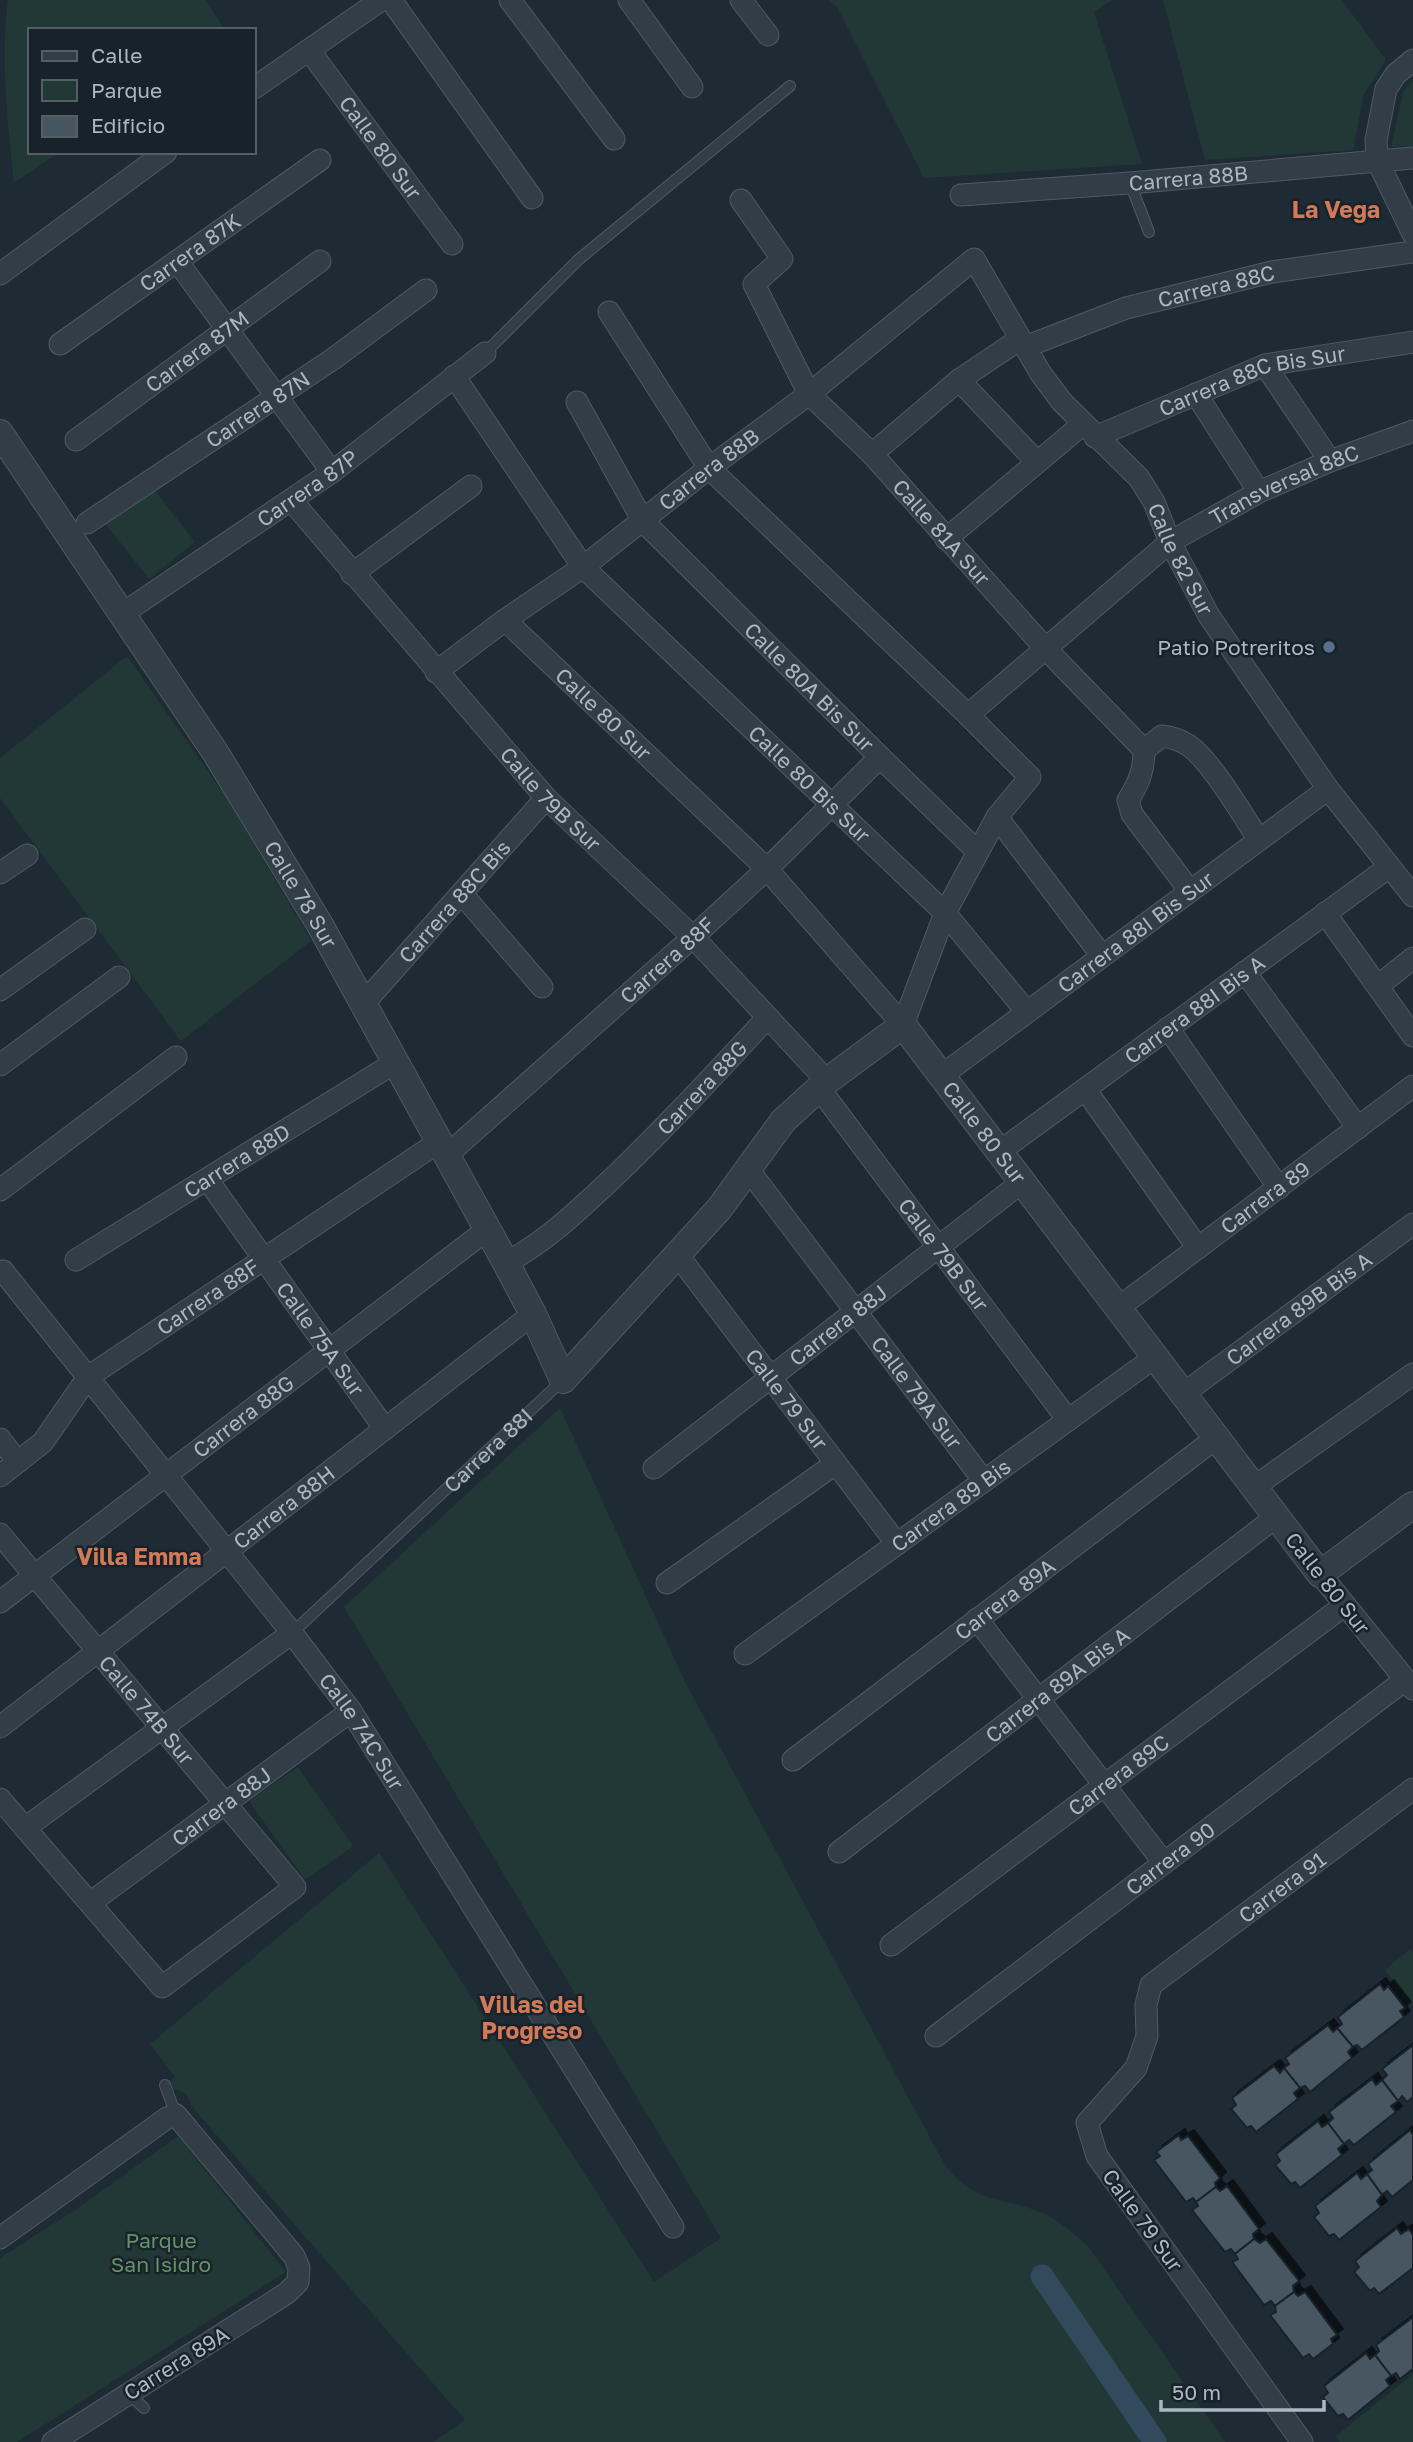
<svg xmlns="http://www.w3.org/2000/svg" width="1413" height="2442" viewBox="0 0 1413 2442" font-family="'Golos Text',sans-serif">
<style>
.green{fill:#213836}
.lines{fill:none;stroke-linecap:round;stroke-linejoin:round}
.canal{stroke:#314a5c;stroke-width:23}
.building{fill:#465661;stroke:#19242c;stroke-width:2;filter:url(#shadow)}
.service-casing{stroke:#4f5b64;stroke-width:12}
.minor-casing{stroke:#4f5b64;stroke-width:23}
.tertiary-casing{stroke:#4f5b64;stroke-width:28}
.service{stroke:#323d45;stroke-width:10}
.minor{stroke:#323d45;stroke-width:21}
.tertiary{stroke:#323d45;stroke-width:26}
.service-dot{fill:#5c6f8a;stroke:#18222a;stroke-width:2.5}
.labels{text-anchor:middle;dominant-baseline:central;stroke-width:5;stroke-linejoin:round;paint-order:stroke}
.street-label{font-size:21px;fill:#abb8c3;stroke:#18222a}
.poi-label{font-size:21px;fill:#abb8c3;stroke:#18222a;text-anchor:end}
.park-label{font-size:21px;fill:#649367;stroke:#18222a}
.neighbourhood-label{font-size:23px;font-weight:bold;fill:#d27a57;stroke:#18222a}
</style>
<defs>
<filter id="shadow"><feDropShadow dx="6" dy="-6" stdDeviation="0" flood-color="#0009"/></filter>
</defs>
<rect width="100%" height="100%" fill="#1e2b35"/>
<g class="green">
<path d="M8 0H205L225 30H30V152H59L14 183C8 122 0 60 8 0Z"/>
<polygon points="828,0 1113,0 1094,12 1142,164 924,178 837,7"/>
<polygon points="1163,0 1342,0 1386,60 1364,94 1353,150 1205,160"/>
<polygon points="1413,80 1413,146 1391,147 1403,92"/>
<polygon points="153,488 195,542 149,579 106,524"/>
<polygon points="127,656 228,800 311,941 181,1041 0,798 0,758"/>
<path d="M560 1408 684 1680 915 2110C929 2133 941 2166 962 2183 983 2200 1008 2201 1032 2209 1055 2216 1073 2232 1090 2249L1225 2442H434L465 2420 193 2108 186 2094 165 2085 175 2077 150 2044 379 1853 654 2282 721 2238 344 1607Z"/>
<polygon points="298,1767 353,1846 305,1880 249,1801"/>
<polygon points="1410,1949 1413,1953 1413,2006 1385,1970"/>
<polygon points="178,2136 286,2272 17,2442 0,2442 0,2258 75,2210"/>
<polygon points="1413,2374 1413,2442 1340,2442 1336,2436"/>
</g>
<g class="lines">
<polyline class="canal" points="1042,2276 1155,2442"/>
</g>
<g class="building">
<polygon points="1380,1984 1384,1990 1388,1986 1405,2008 1400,2011 1404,2017 1362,2050 1357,2045 1353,2047 1337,2028 1342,2024 1338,2017"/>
<polygon points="1328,2025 1333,2032 1337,2028 1353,2047 1348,2052 1352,2058 1310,2092 1305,2086 1300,2088 1284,2068 1289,2064 1285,2058"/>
<polygon points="1413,2045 1413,2097 1407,2102 1402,2096 1398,2101 1382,2080 1387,2075 1382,2069"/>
<polygon points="1274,2066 1280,2073 1284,2068 1300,2088 1294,2093 1298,2099 1256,2132 1251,2126 1247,2128 1231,2109 1236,2105 1232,2098"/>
<polygon points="1372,2079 1376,2085 1382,2080 1398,2101 1391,2106 1396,2112 1354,2145 1349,2140 1344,2144 1328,2123 1333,2118 1329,2112"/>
<polygon points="1318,2121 1322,2127 1328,2123 1344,2144 1338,2149 1342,2155 1300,2188 1295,2182 1291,2184 1275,2165 1280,2161 1276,2154"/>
<polygon points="1410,2130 1413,2135 1413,2180 1392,2197 1387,2191 1382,2195 1367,2174 1372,2170 1368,2164"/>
<polygon points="1179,2135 1181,2140 1188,2136 1220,2178 1215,2183 1216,2187 1196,2202 1193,2198 1186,2202 1154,2160 1160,2156 1156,2152"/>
<polygon points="1357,2173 1361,2179 1367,2174 1382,2195 1377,2201 1381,2207 1339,2240 1334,2234 1329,2236 1314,2217 1319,2213 1315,2206"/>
<polygon points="1227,2186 1259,2229 1253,2234 1254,2239 1235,2254 1231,2249 1225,2252 1192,2210 1198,2206 1196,2202 1216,2187 1220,2191"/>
<polygon points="1397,2228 1401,2234 1409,2229 1413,2235 1413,2268 1379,2294 1374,2288 1370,2291 1354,2272 1359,2267 1355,2261"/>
<polygon points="1254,2239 1260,2243 1266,2239 1299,2281 1293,2286 1294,2292 1275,2306 1271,2301 1264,2305 1232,2262 1238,2259 1235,2254"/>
<polygon points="1294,2292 1298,2296 1305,2292 1337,2335 1331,2339 1333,2344 1313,2359 1309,2354 1303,2358 1270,2315 1276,2312 1275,2306"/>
<polygon points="1413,2317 1413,2369 1400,2379 1396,2373 1391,2376 1375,2355 1379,2351 1376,2345"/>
<polygon points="1366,2353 1370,2359 1375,2355 1391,2376 1386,2380 1390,2386 1348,2420 1343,2414 1338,2416 1323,2397 1328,2393 1324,2386"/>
</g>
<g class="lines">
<g class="service-casing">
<g id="service">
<polyline points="1130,183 1149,232"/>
<polyline points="485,353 578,260 790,86"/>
<path id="s1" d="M292 1633 563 1380"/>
<polyline points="165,2085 176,2115"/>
<polyline points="129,2394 144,2408"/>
</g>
</g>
<g class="minor-casing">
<g id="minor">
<polyline points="391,0 532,198"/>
<polyline points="510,0 614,139"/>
<polyline points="629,0 692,87"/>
<polyline points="741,0 768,35"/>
<path id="s2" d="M309 50 452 244"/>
<polyline points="1413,60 1396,74 1386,89 1376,140 1377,160 1413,234"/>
<polyline points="254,88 381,0"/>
<path id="s3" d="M961 195 1130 183 1413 158"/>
<path id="s4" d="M741 200 782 259 754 284 809 394 872 454 1045 648 1144 750C1144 770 1139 783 1128 800L1132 814 1190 891"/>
<polyline points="177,261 332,472"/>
<polyline points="0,274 166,152"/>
<path id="s5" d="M60 344 320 160"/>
<path id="s6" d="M1025 347 1126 308 1272 272 1413 252"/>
<polyline points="1265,365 1330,461"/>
<path id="s7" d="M454 376 583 567 945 913 1027 1012"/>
<polyline points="959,380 1037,462"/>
<polyline points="1196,394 1259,492"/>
<path id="s8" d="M577 402 643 521 880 757 977 851"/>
<path id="s9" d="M1095 437 1265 365 1413 342"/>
<path id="s10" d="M76 440 320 261"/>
<polyline points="872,454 959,380 1020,339"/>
<path id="s11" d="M291 500 546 798 693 937 827 1081"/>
<path id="s12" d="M87 523 333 359 426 290"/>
<polyline points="946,539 1083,424"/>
<polyline points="352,574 471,486"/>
<path id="s13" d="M122 614 332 472 485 353"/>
<path id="s14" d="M505 620 767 869 903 1025 945 913 997 817 1030 777 968 715 709 468 609 312"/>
<path id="s15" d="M436 672 505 620 583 567 709 468 809 394 974 259 1041 374 1062 402 1139 478 1154 502 1170 542 1209 616 1328 789 1413 896"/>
<path id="s16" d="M968 715 1170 542 1259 492 1330 461 1413 431"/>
<path d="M1144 750 1162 736C1172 737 1180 740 1188 745 1210 759 1243 816 1259 840"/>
<polyline points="997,817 1102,956"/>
<polyline points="0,873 27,855"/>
<polyline points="462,894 542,987"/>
<polyline points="1325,913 1413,1036"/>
<polyline points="1245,972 1358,1128"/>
<polyline points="1378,986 1413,958"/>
<polyline points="0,990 85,929"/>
<path id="s17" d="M364 1003 546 798"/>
<polyline points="1168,1028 1279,1188"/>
<polyline points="0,1065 119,977"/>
<path id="s18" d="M941 1076 1328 789"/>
<path id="s19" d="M819 1088 1068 1420"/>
<polyline points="1085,1089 1198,1248"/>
<path id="s20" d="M999 1152 1389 867"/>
<path id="s21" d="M447 1155 693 937 767 869 880 757"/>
<path id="s22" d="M748 1169 984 1481"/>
<path id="s23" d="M207 1179 385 1429"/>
<polyline points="0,1190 176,1057"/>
<path id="s24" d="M677 1254 897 1544"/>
<path id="s25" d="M76 1260 396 1062"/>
<path id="s26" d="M506 1263C547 1241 581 1208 615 1176 667 1126 717 1072 767 1018"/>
<path id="s27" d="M3 1271 292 1633 351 1711 673 2227"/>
<path id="s28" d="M1118 1308 1413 1086"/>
<path id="s29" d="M1183 1394 1413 1224"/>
<polyline points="0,1439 18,1462"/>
<path id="s30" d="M654 1468 1022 1182"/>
<path id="s31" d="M0 1476 43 1442 88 1377 440 1141"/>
<polyline points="1254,1487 1413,1374"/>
<path id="s32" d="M0 1534 295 1887 162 1987 0 1799"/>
<polyline points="1320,1574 1413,1689"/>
<polyline points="667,1583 835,1464"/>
<path id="s33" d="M0 1602 488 1229"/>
<polyline points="977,1619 1164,1863"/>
<path id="s34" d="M745 1654 1155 1357"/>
<path id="s35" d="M0 1727 533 1314"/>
<path id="s36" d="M793 1760 1216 1438"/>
<polyline points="25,1828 292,1633"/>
<path id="s37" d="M839 1852 1276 1517"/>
<path id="s38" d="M90 1903 351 1711"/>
<path id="s39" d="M891 1945 1345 1605"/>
<path id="s40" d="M936 2036 1405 1680"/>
<polyline points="0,2238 167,2118 176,2115 294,2256 299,2268 298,2282 287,2293 53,2442"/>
<path id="s41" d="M1302 2442 1097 2156 1087 2123 1136 2068 1147 2036 1146 2005 1151 1985 1413 1789"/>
</g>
</g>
<g class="tertiary-casing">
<g id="tertiary">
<path id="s42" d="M0 433 215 752 320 925 506 1263 533 1314 563 1380 719 1209 783 1121 827 1081 903 1025 1320 1574 1413 1505"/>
</g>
</g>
<use href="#service" class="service"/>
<use href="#minor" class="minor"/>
<use href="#tertiary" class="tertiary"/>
</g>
<circle class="service-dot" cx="1329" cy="647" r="7"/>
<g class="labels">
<g class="street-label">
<text stroke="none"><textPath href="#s2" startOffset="121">Calle 80 Sur</textPath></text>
<text stroke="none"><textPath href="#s3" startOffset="228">Carrera 88B</textPath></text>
<text stroke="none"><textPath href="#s5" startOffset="159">Carrera 87K</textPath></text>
<text stroke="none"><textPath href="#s6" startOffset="201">Carrera 88C</textPath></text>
<text stroke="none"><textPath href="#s10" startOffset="150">Carrera 87M</textPath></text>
<text stroke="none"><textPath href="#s9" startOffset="168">Carrera 88C Bis Sur</textPath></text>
<text stroke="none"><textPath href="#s12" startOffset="205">Carrera 87N</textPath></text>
<text stroke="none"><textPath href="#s15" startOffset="340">Carrera 88B</textPath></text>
<text stroke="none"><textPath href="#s16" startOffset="394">Transversal 88C</textPath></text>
<text stroke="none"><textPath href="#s13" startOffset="224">Carrera 87P</textPath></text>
<text stroke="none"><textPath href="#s4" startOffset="424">Calle 81A Sur</textPath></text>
<text stroke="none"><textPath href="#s15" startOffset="1046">Calle 82 Sur</textPath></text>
<text stroke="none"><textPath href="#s8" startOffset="371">Calle 80A Bis Sur</textPath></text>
<text stroke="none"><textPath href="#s14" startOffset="136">Calle 80 Sur</textPath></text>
<text stroke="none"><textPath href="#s7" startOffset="544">Calle 80 Bis Sur</textPath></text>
<text stroke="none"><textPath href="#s11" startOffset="396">Calle 79B Sur</textPath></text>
<text stroke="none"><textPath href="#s42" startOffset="551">Calle 78 Sur</textPath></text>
<text stroke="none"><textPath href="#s17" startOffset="136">Carrera 88C Bis</textPath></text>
<text stroke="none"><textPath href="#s18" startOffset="242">Carrera 88I Bis Sur</textPath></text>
<text stroke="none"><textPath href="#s21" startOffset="294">Carrera 88F</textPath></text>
<text stroke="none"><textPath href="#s20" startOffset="242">Carrera 88I Bis A</textPath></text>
<text stroke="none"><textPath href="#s26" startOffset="264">Carrera 88G</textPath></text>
<text stroke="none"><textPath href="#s42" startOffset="1732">Calle 80 Sur</textPath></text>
<text stroke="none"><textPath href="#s25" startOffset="189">Carrera 88D</textPath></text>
<text stroke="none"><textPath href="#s28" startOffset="184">Carrera 89</textPath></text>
<text stroke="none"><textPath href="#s19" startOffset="208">Calle 79B Sur</textPath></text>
<text stroke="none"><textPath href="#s31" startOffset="278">Carrera 88F</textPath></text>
<text stroke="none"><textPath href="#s29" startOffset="144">Carrera 89B Bis A</textPath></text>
<text stroke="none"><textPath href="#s30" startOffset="233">Carrera 88J</textPath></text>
<text stroke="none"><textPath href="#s23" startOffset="196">Calle 75A Sur</textPath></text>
<text stroke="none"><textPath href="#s22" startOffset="280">Calle 79A Sur</textPath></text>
<text stroke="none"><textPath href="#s24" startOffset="182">Calle 79 Sur</textPath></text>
<text stroke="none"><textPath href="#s33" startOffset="306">Carrera 88G</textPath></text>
<text stroke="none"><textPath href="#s1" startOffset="268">Carrera 88I</textPath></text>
<text stroke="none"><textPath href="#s34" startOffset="254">Carrera 89 Bis</textPath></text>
<text stroke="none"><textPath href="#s35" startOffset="359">Carrera 88H</textPath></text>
<text transform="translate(1328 1583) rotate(52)">Calle 80 Sur</text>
<text stroke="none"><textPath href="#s36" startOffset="266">Carrera 89A</textPath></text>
<text stroke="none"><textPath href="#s37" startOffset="275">Carrera 89A Bis A</textPath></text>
<text stroke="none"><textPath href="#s32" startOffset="229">Calle 74B Sur</textPath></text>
<text stroke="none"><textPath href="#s27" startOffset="584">Calle 74C Sur</textPath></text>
<text stroke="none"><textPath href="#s39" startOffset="284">Carrera 89C</textPath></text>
<text stroke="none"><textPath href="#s38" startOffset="163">Carrera 88J</textPath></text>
<text stroke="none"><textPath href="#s40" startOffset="294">Carrera 90</textPath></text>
<text stroke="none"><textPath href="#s41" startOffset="709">Carrera 91</textPath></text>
<text transform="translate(1143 2220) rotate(54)">Calle 79 Sur</text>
<text transform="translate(176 2363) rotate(-32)">Carrera 89A</text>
</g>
<g class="poi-label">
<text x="1315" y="647">Patio Potreritos</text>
</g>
<g class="park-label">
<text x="161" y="2240">Parque<tspan x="161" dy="24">San Isidro</tspan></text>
</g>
<g class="neighbourhood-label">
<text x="1336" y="209">La Vega</text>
<text x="139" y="1556">Villa Emma</text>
<text x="532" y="2004">Villas del<tspan x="532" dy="26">Progreso</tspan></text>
</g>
</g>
<rect x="28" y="28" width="228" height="126" fill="#18222a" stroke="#535e67" stroke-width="2"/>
<rect x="42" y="51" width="35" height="10" fill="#323d45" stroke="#535e67" stroke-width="2"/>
<text x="91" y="63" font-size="21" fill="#abb8c3">Calle</text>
<rect x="42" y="80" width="35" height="21" fill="#213836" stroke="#535e67" stroke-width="2"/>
<text x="91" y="98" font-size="21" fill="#abb8c3">Parque</text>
<rect x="42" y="116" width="35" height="21" fill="#465661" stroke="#535e67" stroke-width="2"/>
<text x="91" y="133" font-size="21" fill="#abb8c3">Edificio</text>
<path d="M1161 2400v10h163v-10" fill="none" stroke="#abb8c3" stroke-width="3.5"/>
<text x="1172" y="2400" font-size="21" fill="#abb8c3" stroke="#18222a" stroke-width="5" paint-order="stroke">50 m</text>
</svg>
